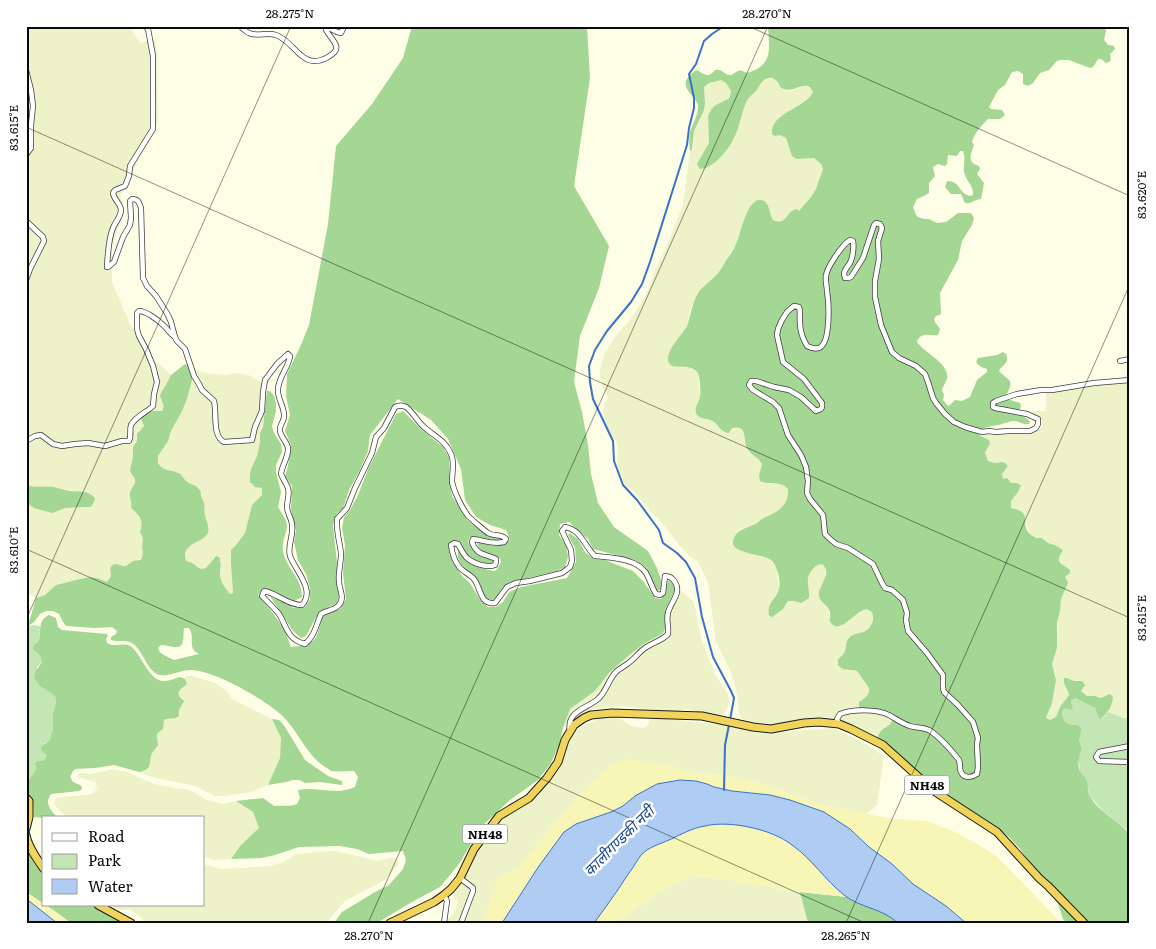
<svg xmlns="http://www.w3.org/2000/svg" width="1156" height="949" viewBox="0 0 1156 949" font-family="Literata,'Noto Sans Devanagari',serif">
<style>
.farmland{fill:#edf2c9}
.green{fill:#c4e6b4}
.forest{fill:#a4d694;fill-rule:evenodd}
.sand{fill:#f8f6b6}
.water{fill:#afccf3;stroke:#3972c7}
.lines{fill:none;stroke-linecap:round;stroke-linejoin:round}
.stream{stroke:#3972c7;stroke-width:2}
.minor-casing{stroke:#3d3d3d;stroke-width:6}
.trunk-casing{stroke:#1b1b1b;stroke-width:9}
.minor{stroke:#fff;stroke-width:4.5}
.trunk{stroke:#f0d45c;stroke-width:7}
.ticks{fill:none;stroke:#0a0a0a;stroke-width:1;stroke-opacity:0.45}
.labels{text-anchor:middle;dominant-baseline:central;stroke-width:5;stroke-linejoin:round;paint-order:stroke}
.shield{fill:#fff;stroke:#545454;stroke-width:1}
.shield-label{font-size:12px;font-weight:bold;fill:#0a0a0a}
.water-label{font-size:15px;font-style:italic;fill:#1a4694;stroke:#fff}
.neatline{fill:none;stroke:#0a0a0a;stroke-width:2}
.ticks-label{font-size:12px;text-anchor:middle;fill:#0a0a0a}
</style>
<rect width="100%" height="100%" fill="#fefee7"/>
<g class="farmland">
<polygon points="26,26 129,26 140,43 155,39 157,54 158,120 155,133 148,142 134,169 127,189 120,194 124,212 112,245 112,282 129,322 150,359 158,363 171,375 165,384 161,398 164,404 164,408 162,412 148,411 141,419 144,426 139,431 138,441 133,447 133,456 130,466 131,473 135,479 135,483 131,489 132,503 131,508 138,513 142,520 143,541 142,548 143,551 142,558 130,563 128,565 125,567 117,564 111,573 110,580 107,582 97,578 90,577 76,580 56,585 45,595 36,598 26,592 26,502 29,503 61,509 65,508 87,508 74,491 54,487 32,487 26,485"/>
<polygon points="721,79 726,83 730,88 731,91 730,97 725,101 714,106 708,116 709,143 705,151 700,159 739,126 742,111 748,99 763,81 769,79 775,79 778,81 780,87 785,90 791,91 804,86 809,87 812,89 813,92 811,95 807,99 787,113 779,117 778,134 786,138 789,147 797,159 814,158 821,164 823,169 816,189 811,197 799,211 787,215 784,220 778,222 773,220 768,205 738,237 737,243 719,271 711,280 703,286 697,294 691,308 687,325 684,331 678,367 693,368 696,369 698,374 700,396 696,407 696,413 712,420 718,427 734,427 741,429 744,434 745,446 747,449 751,454 759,458 761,461 762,464 759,472 769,484 781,484 784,485 789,489 786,501 782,508 776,512 762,519 757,523 740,530 735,537 732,543 738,550 770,559 777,569 779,590 770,604 774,615 783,609 788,601 794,601 809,594 807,582 808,575 816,565 822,564 826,568 825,577 825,580 820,588 820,600 829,611 829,619 838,627 849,621 861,611 867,609 872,611 874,617 869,629 865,632 858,634 848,639 845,654 838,659 838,665 839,668 846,670 857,671 869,688 869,691 867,696 877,710 889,711 893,716 893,719 891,724 879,733 877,739 863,730 845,722 830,717 810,718 769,726 742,719 739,714 737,693 731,672 716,642 708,583 698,562 689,556 676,541 660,520 649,511 649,509 623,481 622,476 619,473 617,462 618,449 616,441 608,430 603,411 605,402 608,398 607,394 602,387 602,382 600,377 600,370 603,359 606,351 615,337 631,319 645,297 651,282 653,275 671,236 683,204 690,151 693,150 694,131 701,116 705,100 704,87 709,83"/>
<polygon points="195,369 205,373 227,375 235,373 249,375 260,382 267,391 263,427 260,433 260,442 257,456 251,469 250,482 255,487 262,487 262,495 252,505 245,533 236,545 231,550 231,564 233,593 230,594 222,585 220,574 221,560 216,556 206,568 202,569 185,561 184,558 187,548 192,543 202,539 209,527 205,517 204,503 201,497 200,490 195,485 187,483 180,474 163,469 160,466 157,459 161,450 168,441 171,431 187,399"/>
<polygon points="1130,382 1130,718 1125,718 1108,712 1111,706 1110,694 1101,698 1095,696 1087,696 1081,691 1084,687 1079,680 1074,681 1067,678 1065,687 1069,695 1058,712 1057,716 1053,719 1048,720 1046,718 1052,703 1056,677 1053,668 1052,664 1057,648 1058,619 1060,611 1061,599 1066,589 1065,577 1067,574 1068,568 1063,566 1059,561 1059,557 1063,550 1054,544 1048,543 1042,538 1036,539 1029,533 1025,516 1011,508 1011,483 1008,479 1003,479 1002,477 1002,474 1008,466 1001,462 994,463 988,461 985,453 988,447 980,437 983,434 989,435 1034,433 1043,426 1040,418 1033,414 1034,411 1046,411 1046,393 1095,385"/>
<polygon points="674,585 694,602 702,642 716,676 728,694 730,703 724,715 713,715 684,709 675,712 665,711 621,706 592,709 563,728 570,709 595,691 609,673 628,656 645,643 662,634 666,609 674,592"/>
<polygon points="187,676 192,676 215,683 228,692 232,699 272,719 281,738 280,758 268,785 251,792 225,796 215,796 195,786 152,777 139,772 147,768 150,764 151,755 157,741 156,738 156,736 164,720 169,718 172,719 180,714 179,710 183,699 179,696 178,693 184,687 186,681 184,678"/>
<polygon points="608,716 616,716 631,726 644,728 648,725 650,717 783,732 832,728 859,740 884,756 877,805 866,814 824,806 767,786 717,774 705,776 671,766 539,842 517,870 500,876 497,881 483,923 448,923 447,920 454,913 458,902 453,895 482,846 496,827 506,815 559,765 576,730 590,722"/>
<polygon points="112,769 127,772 154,784 180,789 187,789 197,794 207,800 223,804 236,801 253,812 259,828 240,846 231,859 215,860 204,857 204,818 70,818 62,813 54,804 55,799 60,797 88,795 94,793 97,788 95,782 77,777 77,775 82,773 92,774"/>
<polygon points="330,851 345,853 378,861 389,858 396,858 399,863 393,872 383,881 345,901 326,923 145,923 141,917 129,909 120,910 109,905 204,905 204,864 221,869 259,867 272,866 285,861 296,854"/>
<polygon points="689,876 729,880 800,892 808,923 614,923 659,892"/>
</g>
<g class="green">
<path d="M34 625 40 626 39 640 36 642 35 651 40 656 42 662 37 667 40 686 55 696 56 702 53 713V728L50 740 44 744C44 749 46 754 45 759L42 761 38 770H36L26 784V628L28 626Z"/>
<path d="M1075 698 1095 708 1098 715 1102 719 1108 712 1124 718H1130V835L1127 830 1102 810 1090 796 1087 786V780L1080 772 1079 763V758L1081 752 1082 746 1079 740 1082 729 1078 725C1068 725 1063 723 1062 712L1065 708 1071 710V701Z"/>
</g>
<g class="forest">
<path d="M412 26H587L590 78 574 186 609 246 599 288 580 336 574 382 582 412 588 445 591 474 598 503 614 527 648 551 657 568 661 580V589L657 591 646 567 635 560 593 549 588 539 569 522 560 524 559 535 566 545 568 557 565 567 557 571 511 582 503 587 493 601C483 598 483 590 478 583 472 571 455 566 458 550 466 564 479 569 495 571L498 568 501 562 500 558C491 554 478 554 477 542 490 545 498 549 510 540L506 530 490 525 476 517 465 500 461 469 448 439 431 420 398 399 370 435 368 451 360 470 349 490 343 509 337 513 333 525 337 563 336 579 339 595 337 604C316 610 316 619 306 636L301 638 293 631 270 596 294 608H304L310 600V588L306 574 298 560 294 542 296 530 291 509 292 486 285 476 288 466 291 445 285 431 290 415 286 396 287 374 301 345 309 325 328 224 336 146 372 104 403 58Z"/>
<path d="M768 26H1105L1106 31 1104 40 1108 45 1114 46 1115 49 1110 54 1111 60 1109 62 1106 63 1101 59H1098L1093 67 1090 68 1069 60H1060L1057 61 1049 70 1040 73 1033 83 1028 86 1023 84V74L1018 71 1012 72 1005 85 998 90 989 107 991 109 1002 110 1005 115 1000 119H988C981 126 975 132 972 142L974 145C971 154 966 162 979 166L980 169 977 174 984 183C983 187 982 196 981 199 974 199 970 206 964 202L962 196 961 194H951L945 187 947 181C961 181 958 193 970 196L973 195C974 186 966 181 964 172 963 165 966 158 963 151H960L957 156 948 155 947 164 945 166 938 164 933 167 935 176 929 183V193L924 196 917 199 913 207 916 215 918 217 924 219H929L937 223 946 222 958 213H971L974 218 972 225 962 241 958 260 940 293 941 312 940 315 936 316 934 319 935 322 940 329 938 335C930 336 924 332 918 339L917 342C924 353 950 363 947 379 946 382 943 386 942 390L944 395 943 400 948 406 950 405 955 400 962 401 970 397 977 380 987 372V369C981 367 973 364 978 358L997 355 1003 352 1006 354C1010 363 1003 364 999 371 1009 382 1015 378 1006 396L1007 399 1020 403 1021 406 1019 412C1021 417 1028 417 1030 422L1029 424C1022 425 1020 421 1014 421 1010 421 1006 423 1002 424 993 427 981 425 979 435L989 440 990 443 985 453 988 461 994 463 1003 462 1005 463 1008 466 1002 474 1003 479 1007 478 1011 483H1016L1021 485 1018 492 1011 501V508C1034 512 1020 523 1029 533 1031 535 1034 537 1036 538H1042L1048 543 1055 545 1063 550 1059 557V561C1062 566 1066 566 1070 570V573L1065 577 1068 582V583L1061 599 1060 611 1057 623V648L1052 664 1056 680 1052 703 1046 718 1050 720 1056 717 1060 707 1069 695C1068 689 1063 686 1064 678H1067L1074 681H1082L1085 685 1081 691 1087 696H1095L1101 698 1110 694 1113 697C1112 707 1108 712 1101 719L1099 718 1095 708 1075 698 1071 701V704L1073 707 1071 710 1065 708 1062 712C1063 723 1068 725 1078 725L1082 729 1079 740 1082 748C1080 757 1075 765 1082 774 1084 777 1086 777 1087 781 1088 786 1087 791 1090 796 1099 813 1119 820 1130 835V923H1067L1063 919 1058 904 1049 892 1021 850 1009 837 983 818 962 807 944 795 937 786 928 779 917 773 877 739C881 724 892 730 893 716L889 711 861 709 859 707V702C865 698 870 695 869 688L857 671C851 669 842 672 838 665V659C850 651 843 645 849 638 856 630 866 637 872 623 874 619 873 616 872 612L867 609C864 610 860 611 857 614 851 618 838 633 831 623 828 619 831 616 830 612 828 605 820 603 819 596 817 586 834 574 822 564 817 565 815 566 812 570 804 579 810 587 809 598L801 603 794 601H788L783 609 772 617 769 616C767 603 773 602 778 592 782 584 778 566 771 560 763 554 730 554 733 541 736 529 748 528 757 523 760 521 762 518 766 517 772 514 778 512 782 507 787 502 788 496 788 489 780 480 771 486 760 481L759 475 762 464C759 457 752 456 748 450 742 442 749 424 732 428L729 433C721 432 720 427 714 422 710 418 701 420 697 415 693 408 699 403 700 396 701 392 700 382 699 377 696 358 668 375 668 359 668 348 682 335 687 326 691 315 692 303 698 293 702 286 709 283 714 277 720 272 723 265 727 259 731 254 735 247 737 242 741 232 747 201 759 200 770 199 769 213 773 220 788 226 784 212 797 209L799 211 811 197 816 189 823 169 821 164 814 158 797 159 792 156 786 138 780 135 775 136 772 134C770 113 804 109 813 92 806 76 793 97 780 87 778 79 770 75 763 81 760 84 758 88 756 91 753 94 750 96 748 99 743 107 742 116 739 125 735 139 726 154 714 163 709 166 706 169 700 169L697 164 709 143 708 116 711 110 714 106 728 99 730 97 731 91 726 83 721 80 709 83 704 87 705 103 704 110 694 131 692 150 690 151C689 145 689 139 690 132 693 123 699 114 698 105 696 97 683 90 686 81 688 76 693 72 697 70 705 75 709 78 715 70 722 68 724 75 731 75 739 71 738 68 747 73 774 65 769 49 768 26Z"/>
<path d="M185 364 195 369 187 399 182 411 171 431 168 441 158 456V463C163 472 170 469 178 473 182 474 183 478 186 481 190 485 196 484 199 489 202 492 200 492 201 496 202 499 203 500 204 503 205 507 204 511 205 515 205 519 208 522 208 526 213 544 179 539 186 561L192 563 199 568 202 569 206 568 216 556 219 557C222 563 220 568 220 575 221 583 225 588 230 594L233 593 231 564V550L236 545 245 533 252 505 262 495V488L255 487 250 482V475L251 469 257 456 260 442V433L263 427 267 391H270L274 396 276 403V411L272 426 274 433 281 444 282 452 276 465V472L281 492 278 507C281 513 286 518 287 525 287 534 280 543 284 555 289 571 302 579 302 597L294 601 264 588 258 595C272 612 285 626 291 647 318 645 316 639 323 615L340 609 346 599 343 573 345 545 342 528 344 517 350 510 358 495 369 467 396 414 403 411 421 429 443 447 449 457 450 484 452 496 467 520 483 533 490 536 502 537 501 540C490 541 480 536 470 537L468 542C477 555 479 556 494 561V563L488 564 470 558 462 546 456 542 450 546V552L453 563 463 577 470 583 479 598 488 607H496L503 602 509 592 521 587 567 578 576 562 575 548 568 535 570 533 578 539 585 552 594 559 605 560 633 571 643 581 655 598 661 599C666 592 665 587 669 580L674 585V592L666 609 665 629 662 634 645 643 628 656 609 673 595 691 570 709 563 728 559 745 551 763 538 780 510 800 481 827 459 864 440 887 412 902 377 923H334L342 912 375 892 389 885 403 869 406 860 403 851 369 854 357 849 340 846 299 847 275 855 261 858 231 859 240 846 259 828 253 812 236 801 263 798 274 806C282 805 289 807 297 804L300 798 298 790C317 786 336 796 355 787L358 777 354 771C347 771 338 772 331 771 330 770 326 767 325 767 304 753 297 727 278 712 260 697 216 672 193 670 182 669 168 677 160 675 146 672 143 647 130 642 124 640 117 642 111 640V637L116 634 117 631 112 627 95 628 66 626 63 622 59 614 53 611H46L40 614 34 622 28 626 36 598 45 595 56 585 76 580 90 577 97 578 107 582 111 576C111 571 108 568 114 564 126 565 121 570 133 561L140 560 142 558 143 551 142 548 143 538 140 532C144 521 140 515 131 508 132 503 131 501 130 497 129 491 133 487 135 483V479L131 473 130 470 133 456V447L137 441V434L144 426 141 419 142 416 148 411H162C166 405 161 401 160 395L171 375ZM184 628H189C196 638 186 647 199 654L174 660C169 657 162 655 159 651L158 648 161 645C169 645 181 652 183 641 184 636 183 632 184 628Z"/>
<path d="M26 485C35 488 45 486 54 487 59 488 64 490 70 491 80 492 88 490 95 498L93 504 90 507 65 508 52 513 34 508 26 502Z"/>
<path d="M49 615 56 618 58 627 62 630 107 634 108 636 106 639 107 643C114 648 123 642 130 646 141 652 149 683 165 681 170 681 175 678 180 677L185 679 187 684C183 688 177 690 179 696L184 701 179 710V716C172 720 170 717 164 720L163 729C154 735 157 735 158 745 156 748 152 752 151 756 149 767 151 769 139 772L114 765 95 768 75 769 73 771 70 777 73 782 80 785 82 787V789L79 791 51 794C44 804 51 811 58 818H44L34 817 33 799 26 794V784L36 770 37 769 35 763 38 761H42L45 759 46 755 41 750V747L50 740 53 728V713L56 702 55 696 40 686 34 678 36 671 42 662 40 656 33 649 34 645 39 640C41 630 38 620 49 615Z"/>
<polygon points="272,719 279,720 285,727 305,760 328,776 342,781 342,785 320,782 305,783 299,780 293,780 286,782 268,785 280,758 281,738"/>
<polygon points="26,844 44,874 44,904 26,892"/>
<polygon points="800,892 847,897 880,911 894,918 898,923 808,923"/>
<polygon points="46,905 91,905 122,923 71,923"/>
</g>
<g class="sand">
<polygon points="626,759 672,766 705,776 717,774 767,786 824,806 895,819 927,821 953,831 976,843 996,856 1028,888 1061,923 966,923 960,917 913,884 892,864 869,847 850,829 824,812 790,800 770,795 732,791 714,787 707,784 635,796 623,806 596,818 539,866 502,923 483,923 497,881 500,876 517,870 539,842 587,786 604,770"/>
<path d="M732 824C748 827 766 830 781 838 807 851 824 879 847 897L800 892 729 880 689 876 659 892 614 923H594L608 904 643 854 652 847 690 831 705 825Z"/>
<polygon points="26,892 44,904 44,905 46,905 71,923 57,923 26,899"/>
</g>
<g class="water">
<path d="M680 780 696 781 707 784 714 787 732 791 770 795 790 800 824 812 850 829 869 847 892 864 913 884 946 906 966 923H898C882 908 860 908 844 895 825 880 812 859 792 845 772 829 729 820 705 826 692 828 680 835 669 840 660 844 649 847 642 854 637 860 634 867 629 873 618 890 606 907 594 923H502L539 866 564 832 576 824 611 812 623 806 635 796 657 784Z"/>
<polygon points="26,899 29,901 57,923 26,923"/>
</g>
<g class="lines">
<g class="stream">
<polyline points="724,26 712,34 704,41 696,64 689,74 694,98 694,108 689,128 687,145 650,262 642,284 631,302 607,331 595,350 589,366 590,382 593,399 613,441 614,461 623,485 637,500 659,530 663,543 677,553 686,562 695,578 702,617 713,657 731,691 734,698 730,720"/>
<polyline points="724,790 725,745 729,725"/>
</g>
<g class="minor-casing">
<g id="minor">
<path d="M145 26 148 29 153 56V129L130 166 129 176 125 186 115 190 113 193C114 200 121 204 121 210 121 217 115 222 113 228 108 240 108 254 107 267H108L114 262 123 237 130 225 131 218 130 201 132 199C139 199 139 203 141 208L143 278 147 286 156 296 168 315 171 322 175 337 177 341 185 349 194 376 199 384 202 390 214 401C217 413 212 436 224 442L252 440 255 427 262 411 263 392 265 380 277 364 288 354 290 356C289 367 279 376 278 389 277 398 284 406 284 415 285 421 279 425 280 430 280 437 287 441 288 448 289 456 282 465 281 474 283 479 286 483 288 488 290 495 287 500 287 507 287 513 292 519 292 525 294 536 287 545 290 556 295 570 316 590 302 605 287 605 277 593 264 591L262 596C268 602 274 608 279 614 287 627 287 639 305 644 315 636 316 625 321 614 326 610 333 611 338 606 346 598 339 590 339 581 338 572 341 563 341 554 340 542 336 532 337 519L347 508 355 488 372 453 376 437 384 428 395 407C399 405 402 405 406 407 413 412 417 421 424 427 434 436 446 441 451 454 455 462 452 472 452 481 453 490 462 508 468 516 470 518 486 532 488 533 495 537 501 533 506 539L504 542C491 545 485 540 473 539L472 542C477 556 484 553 496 559V562L495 565C487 568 474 564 467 558 463 554 461 549 458 544L454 543 451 545C452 553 455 562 460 568 464 572 469 574 473 578 481 586 479 605 495 603L507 587 516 583 530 581 562 573 570 567 572 561 571 550 562 531 565 527C582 530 584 546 595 556 611 558 636 558 646 573 650 580 652 588 656 594L660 595 663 593 665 576C669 576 672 577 675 582 682 593 670 603 668 613 666 619 669 627 668 634 662 641 653 642 645 648 639 652 636 657 631 661 626 666 619 668 615 673 608 681 606 692 598 699 586 709 566 711 570 732"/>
<path d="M240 26C242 28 246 32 249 33 257 37 267 32 276 35 296 42 302 72 328 57 345 48 332 41 326 30L327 27 337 32 341 33 343 29 341 26"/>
<polyline points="26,70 31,90 33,106 31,125 31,148 26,155"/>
<polyline points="26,221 43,237 44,241 30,269 26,280"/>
<polyline points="1120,361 1130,359"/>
<path d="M26 441 35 436 41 435 53 444 62 446 75 444 88 443 105 446 122 441H129C132 435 129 430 131 425 136 416 147 412 153 406L154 394 157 382 153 366 146 349 139 336 137 329V313L139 311C146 311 158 320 163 325 168 329 170 334 175 337"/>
<path d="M839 724 837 719 840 714C853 709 877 709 889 715 896 719 903 724 910 726 916 728 922 727 929 730 940 737 951 750 959 760 960 763 960 766 960 769 962 779 971 778 977 774L978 767 977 744 978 738 973 722 958 705 944 692 943 688V675L927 653 908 631 906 620 907 613 903 600 892 590 885 588 882 583 873 564 848 548 836 544 830 539 825 534 823 515 810 499 807 493 808 481 806 467 801 455 788 435 779 408 773 402 753 390 749 385 751 381H756L774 387 789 390 801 397 816 411 821 409 822 407V403L804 379 783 362 777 335 778 329 782 320 787 312 794 306 799 307C801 313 799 317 800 323 800 331 803 339 807 346 811 348 815 349 819 348 831 343 829 303 827 291 827 286 825 281 826 276 827 267 842 245 850 240L853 241C854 248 853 256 850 263 848 266 844 270 844 274 844 275 845 277 845 278H848L851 277 863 258 874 225 876 223 880 224 882 228 878 241 879 259 875 281V297L881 325 892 352 899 358 916 366 925 374 928 382 933 398 936 403 945 414 954 422 965 427 982 432 989 431 996 432 1008 431H1030L1036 428 1038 424V419L1027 414 995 408 993 407V403L996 401 1017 394 1041 390H1052L1094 383 1130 380"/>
<polyline points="1130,746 1099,752 1096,757 1099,761 1130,762"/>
<polyline points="460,878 473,888 473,891 461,923"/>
<polyline points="444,923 447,901 444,895"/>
</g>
</g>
<g class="trunk-casing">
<g id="trunk">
<polyline points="26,798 29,801 29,817 26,829"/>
<path d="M26 835C28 847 37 859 44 869"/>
<polyline points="98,905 131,923"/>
<polyline points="390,923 434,902 444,895 451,889 460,878 474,849 499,816 529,798 547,778 558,762 565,740 574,725 584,718 591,715 612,713 702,716 753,727 771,729 804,723 819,722 839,724 851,729 883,745 934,791 997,832 1039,878 1048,886 1084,923"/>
</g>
</g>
<use href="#minor" class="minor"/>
<use href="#trunk" class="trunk"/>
</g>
<path class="ticks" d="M748 26 1130 196M26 127 1130 618M26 549 865 923M26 620 291 26M368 923 768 26M846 923 1130 284"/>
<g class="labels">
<g class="shield">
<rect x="904.5" y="775.5" width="45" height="19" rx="4"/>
<rect x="462.5" y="824.5" width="45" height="19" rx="4"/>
</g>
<g class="shield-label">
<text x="927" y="785">NH48</text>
<text x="485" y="834">NH48</text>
</g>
<g class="water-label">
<text transform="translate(618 840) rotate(-45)">कालीगण्डकी नदी</text>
</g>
</g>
<rect width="1156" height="949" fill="none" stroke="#ffffff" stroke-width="55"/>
<rect x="42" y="816" width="162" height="90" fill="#ffffff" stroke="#9d9d9d"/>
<rect x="52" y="833" width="25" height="8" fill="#ffffff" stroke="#9d9d9d"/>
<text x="88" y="842" font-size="15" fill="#0a0a0a">Road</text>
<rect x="52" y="854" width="25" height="15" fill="#c4e6b4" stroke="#9d9d9d"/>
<text x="88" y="866" font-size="15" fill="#0a0a0a">Park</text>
<rect x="52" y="879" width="25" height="15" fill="#afccf3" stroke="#9d9d9d"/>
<text x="88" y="892" font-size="15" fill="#0a0a0a">Water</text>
<rect x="28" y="28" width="1100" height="894" class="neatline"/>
<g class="ticks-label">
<text x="290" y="18">28.275°N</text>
<text x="767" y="18">28.270°N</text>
<text transform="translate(14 128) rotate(-90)" y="4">83.615°E</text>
<text transform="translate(1142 195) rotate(-90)" y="4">83.620°E</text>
<text transform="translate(14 550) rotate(-90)" y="4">83.610°E</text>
<text transform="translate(1142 618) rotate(-90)" y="4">83.615°E</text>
<text x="369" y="940">28.270°N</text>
<text x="846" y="940">28.265°N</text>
</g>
</svg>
